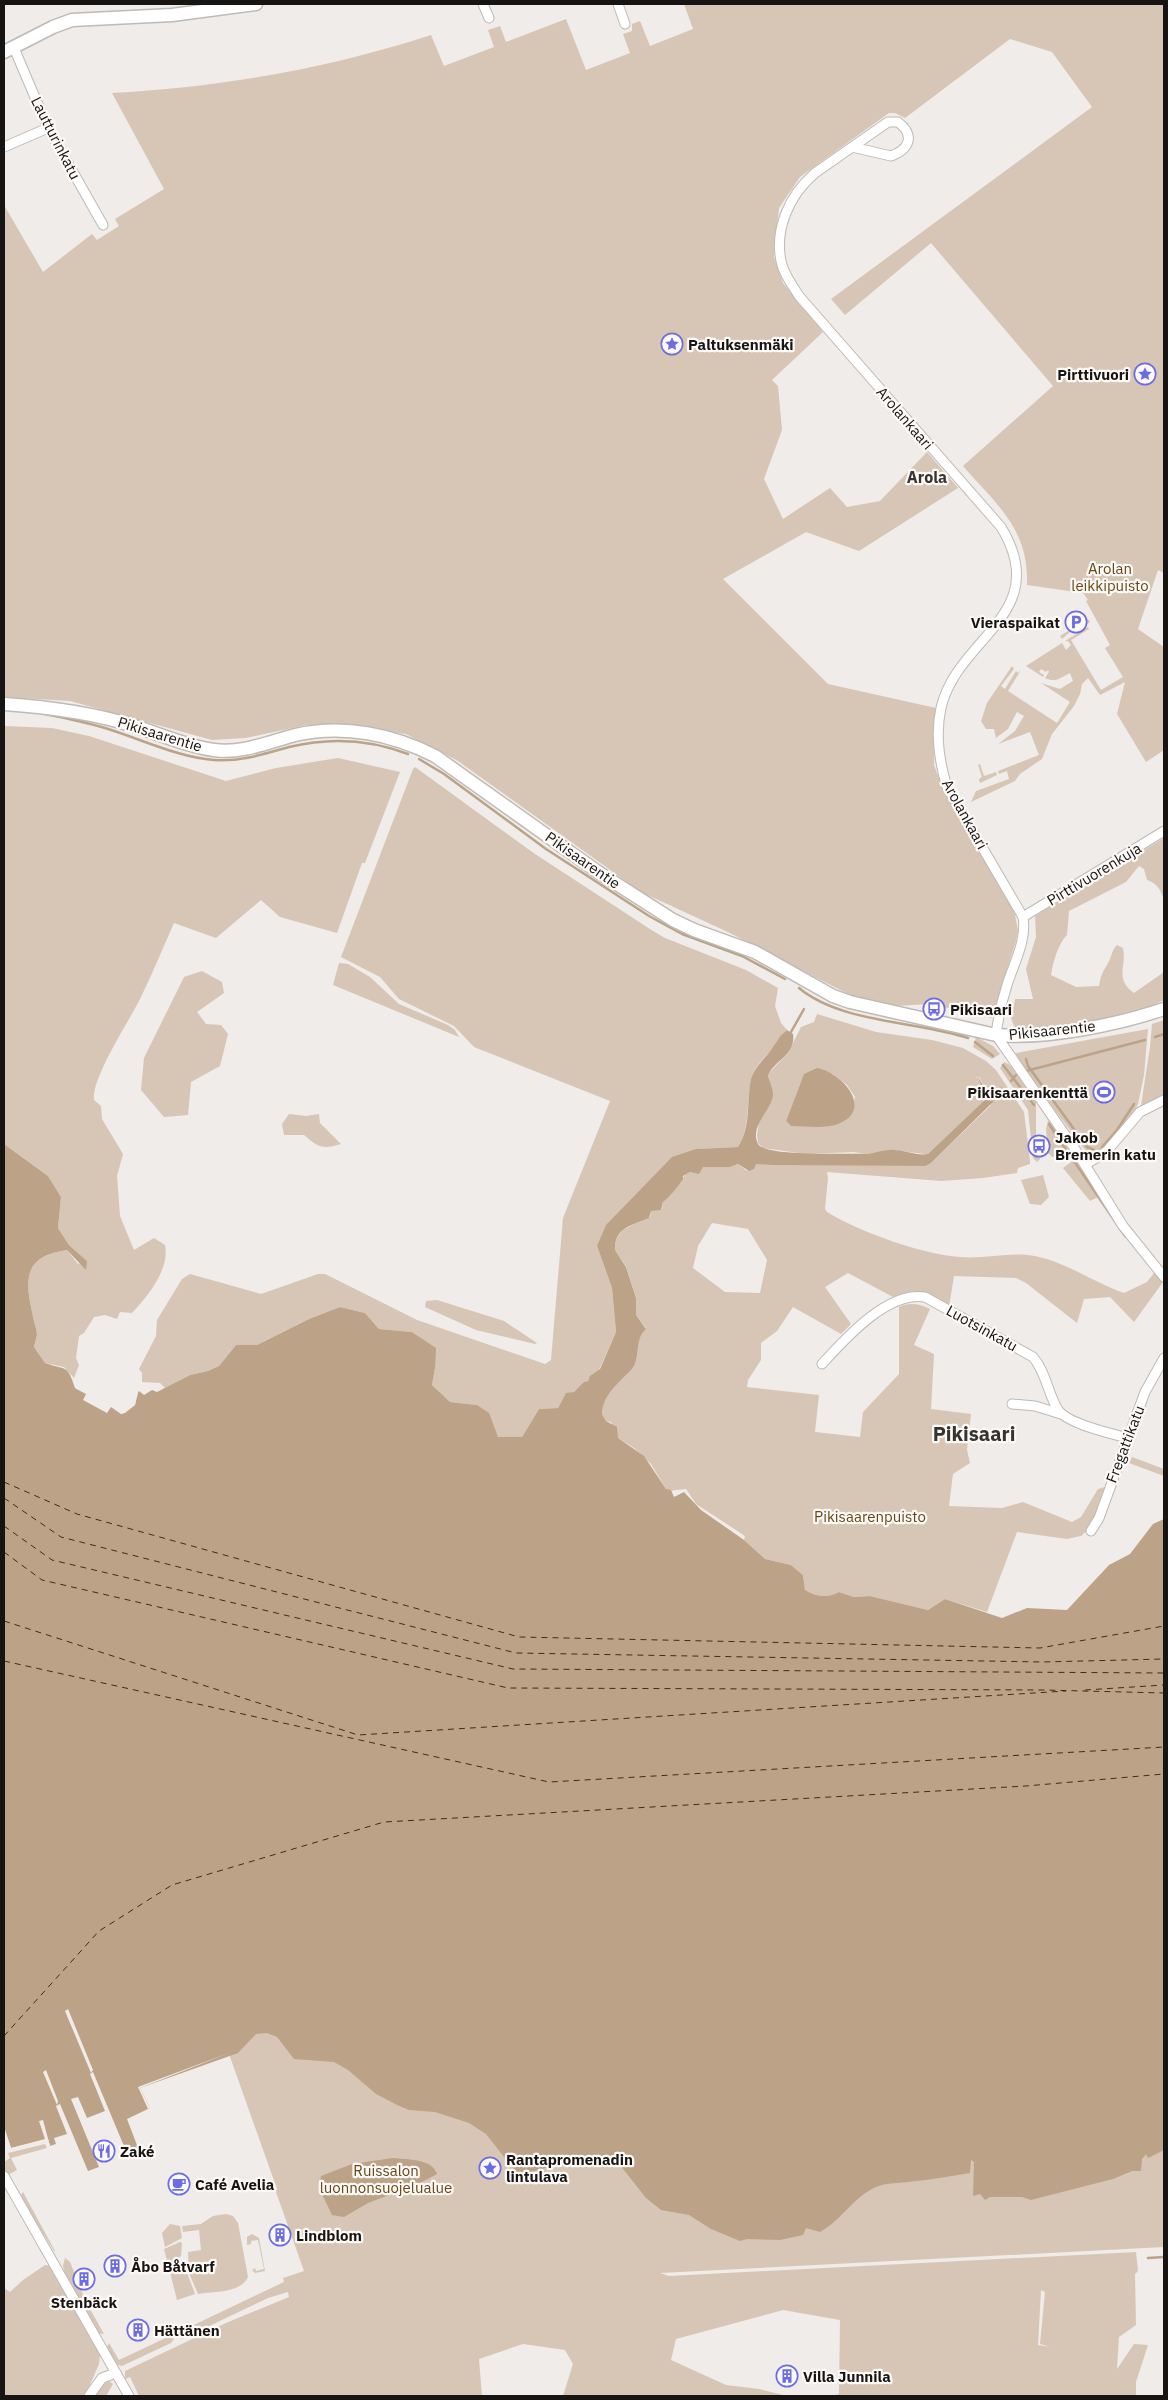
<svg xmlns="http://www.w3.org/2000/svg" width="1168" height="2400" viewBox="0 0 1168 2400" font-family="'IBM Plex Sans',sans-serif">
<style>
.green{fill:#d7c6b5;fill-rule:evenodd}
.water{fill:#bca388}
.pier{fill:#efece9}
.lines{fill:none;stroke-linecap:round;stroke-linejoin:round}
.stream{stroke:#bca388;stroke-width:2.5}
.ferry{stroke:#472c08;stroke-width:1;stroke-dasharray:6 5;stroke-linecap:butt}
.street-casing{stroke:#bdbab7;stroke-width:11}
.secondary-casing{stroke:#bdbab7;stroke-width:15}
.street{stroke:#fff;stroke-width:9}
.secondary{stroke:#fff;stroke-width:12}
.labels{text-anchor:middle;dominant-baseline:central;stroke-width:4.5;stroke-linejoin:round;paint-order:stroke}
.street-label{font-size:15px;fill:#161514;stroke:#fcf9f6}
.poi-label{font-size:15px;font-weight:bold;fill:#161514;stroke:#fcf9f6;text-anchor:start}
.park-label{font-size:15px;fill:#6a4618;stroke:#fcf9f6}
.neighbourhood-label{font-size:16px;font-weight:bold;fill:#363431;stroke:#fcf9f6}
.district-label{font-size:20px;font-weight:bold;fill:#363431;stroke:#fcf9f6}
</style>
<rect width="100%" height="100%" fill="#efece9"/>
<g class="green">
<path d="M684 4H1164V573L1158 570 1138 629 1164 647V750L1146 762 1117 714 1125 682 1100 695 1088 678 1082 684 1080 694 1074 706 1052 734 1042 759 1020 774 1015 781 971 802 976 791 1009 779 1007 771 999 774 998 771 1039 755 1030 732 998 744 1015 731 1024 716 1017 712 1008 729 996 738 994 729H986L981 721 987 703 1012 666 1014 669 1001 686 1005 689 1016 671 1018 673 1021 670 1008 691 1057 723 1070 702 1041 683 1060 689 1073 681 1070 673C1060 678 1056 683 1045 678L1049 672 1048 670 1046 672 1041 669 1039 672 1044 675 1043 677 1026 666 1062 643 1066 650 1071 645 1068 641H1065L1088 627 1089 629 1071 640 1101 690 1123 677 1105 648 1110 645 1086 601 1088 600 1083 593 1027 585C1029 529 997 505 963 466L1053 386 931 243 845 315 831 299 1092 107 1052 52 1010 39 905 118 895 113H889L800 177 779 208 774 257 783 283 823 332 772 380 778 386 782 430 764 479 783 519 830 488 847 507 880 501 927 452 958 488 859 551 806 532 723 579 828 684 936 708 934 765 941 784 1014 909 1018 931 1016 941 992 1018 930 1004 894 1006 848 994 730 933 641 892 458 761 406 734 349 726 306 725 246 738 212 740 70 701 4 697V205L43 272 92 234 97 240 119 226 115 219 164 189 112 93C221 87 327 69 431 35L444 66 494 47 488 30 500 26 506 42 566 19 586 70 630 53 623 34 632 31V24L640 21 650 46 693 29Z"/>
<polygon points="1087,619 1090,621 1089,623 1070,632 1062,639 1060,636"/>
<path d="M4 726 52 728 89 736 226 781 276 768 338 758 400 772 365 863H362L337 933 280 917 261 900 216 938 174 923C163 948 153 972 141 997 130 1020 91 1078 94 1100L101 1106 102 1119 123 1154 117 1176 120 1216 134 1250 154 1238 165 1245C170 1269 148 1296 132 1313L120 1312 117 1319 105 1315 94 1317 84 1333 79 1336 76 1358 79 1365 74 1378 64 1367 45 1363 34 1347C35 1343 36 1339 37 1335 37 1328 33 1319 32 1312 24 1276 26 1256 67 1250L78 1264 87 1261 69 1245 58 1228 61 1197 48 1176 4 1144Z"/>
<polygon points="980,764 984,776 996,772 997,775 980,783 979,779 982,777 978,765"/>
<path d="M415 767 535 854 653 931 665 938 746 970 778 988 775 1006 781 1023 787 1030C779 1036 778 1041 773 1048 765 1058 754 1066 751 1080 746 1102 751 1126 738 1147L696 1149 597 1246 612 1288 616 1332 598 1372 574 1392 565 1395 558 1408 539 1409 522 1437H498L477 1405 450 1402 432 1385 435 1368V1348L412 1332 379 1329 365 1313 340 1307 309 1319 257 1345H236L219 1366 208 1371 190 1375 165 1388 160 1383 142 1382V1373L139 1369 156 1336 157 1320 182 1279 190 1274 261 1294 318 1274H325L417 1320 545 1364 551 1360 563 1218 610 1101 474 1047 454 1026 399 999 380 977 341 957 413 769Z"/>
<path d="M1164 838V901C1161 890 1158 884 1147 880L1144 869 1139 866 1126 882 1069 911 1067 935C1058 944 1053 962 1051 975L1076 987 1099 986C1101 974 1103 972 1108 963 1112 957 1111 951 1117 945L1123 948C1127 967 1114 978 1134 993L1164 972V1000C1158 1002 1153 1007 1147 1009 1110 1025 1056 1027 1016 1031L1011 1018 1015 999H1033L1026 969 1036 937 1035 916Z"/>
<polygon points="339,963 348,964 370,977 399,1004 448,1025 455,1030 459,1037 333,985"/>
<polygon points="202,971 222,982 224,993 197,1012 206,1024 221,1025 228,1034 220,1066 191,1082 188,1115 164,1117 141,1090 144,1058 184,977"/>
<path d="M817 1014 876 1032 932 1040 963 1048 986 1061 996 1070 1024 1112 1030 1161V1164L1018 1168 1017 1173 983 1178 941 1181 827 1172 828 1178 825 1209 827 1212C857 1231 924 1255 960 1257 982 1259 1007 1253 1028 1255 1062 1259 1092 1282 1124 1293L1147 1282 1154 1273 1163 1282 1134 1322 1110 1297 1084 1299 1077 1323 1026 1283 1016 1278 954 1276 949 1307C929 1297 915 1287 893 1297L848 1273 825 1287 851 1324 841 1334 793 1307 777 1331 761 1343V1360L748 1380 747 1387 819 1395 815 1432 860 1437 863 1412 899 1374V1307C910 1302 919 1304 930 1309L914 1345 934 1354 931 1409 971 1414 967 1450 970 1463 953 1474 949 1506 1002 1508 1023 1502 1072 1522 1081 1517 1098 1489 1105 1487 1101 1505 1089 1529 1081 1536 1067 1539 1017 1532 987 1612 945 1599 928 1610 870 1596 854 1597 839 1592C827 1598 817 1597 805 1590L803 1575 791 1565 765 1559 744 1540 745 1536 696 1504 686 1489 668 1491 666 1489 651 1464 634 1448 618 1438 611 1422 606 1421 602 1414C603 1394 620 1382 632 1369 641 1359 634 1339 646 1328L636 1315V1298L626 1266 615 1250C614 1228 634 1225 650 1217L651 1211 662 1209 663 1202 686 1174 703 1167H730L738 1164 747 1171 755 1164 761 1163 923 1166 931 1163 990 1106 997 1090 990 1096 979 1077 976 1076 987 1094 986 1100 928 1154H924L893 1150 865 1154 854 1152 806 1154 763 1148 758 1143 757 1135 759 1123 772 1100V1087L768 1076 769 1073 788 1053 801 1027 814 1022ZM833 1074 847 1085 855 1097 851 1115 831 1126H791L786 1121 801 1082ZM712 1223 748 1229 767 1260 760 1293 725 1292 693 1268 698 1246Z"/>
<polygon points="1164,1020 1164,1100 1140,1112 1150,1047 1152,1024"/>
<polygon points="1148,1029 1144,1075 1138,1104 1134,1112 1100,1153 1089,1155 1015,1058 1016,1053"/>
<polygon points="976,1037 993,1046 1000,1054 992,1059 973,1047"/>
<polygon points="1004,1062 1010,1065 1036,1101 1036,1135 1040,1159 1037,1162 1033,1158 1028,1110 1000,1068"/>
<path d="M289 1114 306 1116 319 1114 320 1123 341 1144C322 1150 318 1147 304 1135H284L282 1124Z"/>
<polygon points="1048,1121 1051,1121 1068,1148 1058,1157 1052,1157 1048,1153 1046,1129"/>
<polygon points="1074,1160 1098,1197 1090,1201 1063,1168"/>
<polygon points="1043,1175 1049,1197 1041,1205 1030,1204 1021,1180"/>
<polygon points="437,1300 504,1321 537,1343 535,1344 476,1330 425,1307 426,1301"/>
<polygon points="1132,1457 1164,1469 1164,1476 1129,1463"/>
<path d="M218 2023 1164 2121V2247L660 2273 669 2276 1136 2252 1138 2271 1135 2274 1136 2325 1119 2337 1117 2369 1134 2344 1148 2345 1136 2382V2396H831L839 2394 840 2320 783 2310 676 2339 671 2360 726 2385 759 2389 787 2396H563L573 2364 565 2350 523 2344 479 2359 482 2396H139L130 2377 125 2379V2371L226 2323 289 2297 288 2292 268 2298 182 2339 177 2333 284 2282 283 2278 304 2271 276 2192 277 2189ZM1041 2290 1045 2292 1040 2344 1050 2347 1038 2345Z"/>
<polygon points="45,2144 47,2148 11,2158 17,2170 8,2175 4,2168 4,2162 10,2158 8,2153"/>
<polygon points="23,2192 55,2251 54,2251 20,2197"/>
<path d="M226 2214 233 2216 238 2223 248 2277C240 2294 213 2291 198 2294L189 2273 188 2252 201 2250 199 2230 183 2232 182 2226 201 2224 213 2216Z"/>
<polygon points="170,2224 180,2226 182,2238 165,2247 162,2233"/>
<polygon points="252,2234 259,2238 265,2271 255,2273 252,2270 255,2268 256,2271 264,2269 258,2240 251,2241 251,2244 247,2245 247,2237"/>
<polygon points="180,2242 182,2243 181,2256 176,2259 179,2259 180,2272 187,2273 195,2294 177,2300 164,2249"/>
<polygon points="65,2258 70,2262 85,2300 104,2334 98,2333 65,2275 63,2266"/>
<polygon points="45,2265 50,2266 100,2354 99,2364 85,2396 4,2396 4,2288 10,2292 23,2280"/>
<polygon points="172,2335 174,2339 171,2343 122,2366 118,2365 108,2351 107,2347 109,2343 119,2360"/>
<polygon points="109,2381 113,2384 106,2396 94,2396 103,2384"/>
</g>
<g class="water">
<path d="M787 1030 793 1034C796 1056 773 1061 768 1076 770 1082 773 1088 773 1095 772 1110 749 1126 758 1144 765 1157 847 1153 865 1154 873 1154 886 1149 894 1150 905 1150 916 1156 928 1154L987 1098 976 1074 990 1096 1002 1087V1093L931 1163 925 1166 773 1165 756 1164 754 1169 749 1171 738 1164 730 1167H703L699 1174 690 1172 683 1176V1179C676 1189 672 1194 663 1202L661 1210 651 1211 649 1218C632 1225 614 1228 615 1250L626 1267 636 1298V1315L646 1329C634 1339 641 1359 632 1369 620 1382 603 1394 602 1414L606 1421 617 1427 618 1438 644 1456 666 1489 671 1490 674 1497 684 1492 701 1510 744 1540 765 1559 791 1565 803 1575 805 1590C817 1597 827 1598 839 1592L854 1597 870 1596 928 1610 945 1599 1002 1618 1027 1608 1067 1610 1109 1565 1130 1554 1153 1524 1164 1519V2150L1148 2158 1146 2154 1142 2159 1141 2171H1132L1113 2179 1031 2200 1022 2197H990L985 2200 980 2194 973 2196 974 2162 971 2160 970 2173C950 2176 929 2180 908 2182 894 2184 883 2182 870 2190 850 2202 839 2222 820 2232L806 2228 803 2235 780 2240 747 2239 740 2241 711 2229 689 2215 661 2210 646 2198 620 2165 612 2160 596 2157 571 2161 531 2172H516L486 2134 469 2123 435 2112 409 2110 397 2105 376 2094 348 2070 334 2062 294 2059 277 2037 267 2033 256 2034 238 2053 140 2088 150 2108 127 2119 140 2153 129 2158 93 2072 90 2074 105 2111 87 2118 78 2097 71 2099 99 2167 88 2171 60 2104 56 2106 67 2134 54 2138 56 2144 50 2146 48 2139 11 2148 4 2127V1144L48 1176 61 1197 58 1228 69 1245 87 1261 86 1270 67 1250C26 1256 24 1276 32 1312 33 1319 37 1329 37 1335 36 1339 35 1343 34 1347L45 1363C68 1371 67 1364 75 1388L118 1410 121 1414 135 1405 136 1394 139 1391 144 1395 152 1390 157 1392 190 1375 208 1371 219 1366 236 1345H257L309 1319 340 1307 365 1313 379 1329 412 1332 436 1348 435 1368 432 1385 450 1402 477 1405 489 1413 498 1437H522L539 1409 558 1408 566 1393 574 1392 584 1382 588 1381 590 1376 600 1369 616 1332 612 1288 597 1246 606 1225 672 1157 696 1149 738 1147C752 1125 746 1102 751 1079 755 1066 766 1058 773 1047 779 1039 778 1037 787 1030Z"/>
<path d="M817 1068C842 1072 875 1110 838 1124 825 1129 805 1126 791 1126L786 1121 804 1074Z"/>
<path d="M393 2158C407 2160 432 2158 437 2174L416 2185 368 2203 344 2217 332 2215 319 2188 321 2176 352 2164Z"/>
</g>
<g class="pier">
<polygon points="75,1376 77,1387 122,1411 132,1403 134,1393 139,1389 135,1405 125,1413 121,1414 111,1407 107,1413 83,1400 86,1394 75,1388"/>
<polygon points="68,2009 93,2070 91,2073 65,2011"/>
<polygon points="229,2053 140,2088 150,2108 148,2109 138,2087"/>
<polygon points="46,2070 58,2101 57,2105 43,2072"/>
<polygon points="43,2120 50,2146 48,2146 46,2142 9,2150 4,2135 4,2127 11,2148 45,2139 39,2121"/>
</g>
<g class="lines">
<g class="stream">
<path d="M45 714C65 718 85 722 105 728 141 739 177 757 214 760 240 762 264 754 289 747 330 737 369 739 408 754"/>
<polyline points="419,759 444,774 546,849 649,916 682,934 742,956 785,979"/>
<path d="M799 988C841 1023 916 1021 968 1038"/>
<polyline points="791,1032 804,1009"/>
<polyline points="1155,1037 1164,1034"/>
<polyline points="975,1042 993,1056"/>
<polyline points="1026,1059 1028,1066 1087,1147 1094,1150"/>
<polyline points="1003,1065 1034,1105"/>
<polyline points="1026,1071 1145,1040"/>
<polyline points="1011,1081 1016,1075"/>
<polyline points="1049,1124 1066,1150"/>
<polyline points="1102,1147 1117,1130 1134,1104"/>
<polyline points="1074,1161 1125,1236"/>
<polyline points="1148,2258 1164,2257"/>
</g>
<g class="ferry">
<polyline points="4,1482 77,1514 519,1637 1040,1648 1164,1626"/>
<polyline points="4,1498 61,1537 516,1653 1043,1662 1164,1659"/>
<polyline points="4,1526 52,1560 513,1669 1164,1673"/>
<polyline points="4,1552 42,1580 508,1688 1044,1690 1164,1693"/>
<polyline points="4,1621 358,1735 1066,1691"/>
<polyline points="4,1661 549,1782 1164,1747"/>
<polyline points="1085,1690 1164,1685"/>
<polyline points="4,2036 99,1931 172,1885 384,1822 1026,1786 1164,1774"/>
</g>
<g class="street-casing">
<g id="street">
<polyline points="483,4 489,18"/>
<polyline points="618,4 625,24"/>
<polyline points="14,48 48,128 103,225"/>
<polyline points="4,147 48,128"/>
<path d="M852 147 891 156C910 149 915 135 898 122H888L815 173C789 195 773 231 782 265 785 276 793 286 799 296L1001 527C1054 614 957 637 941 708 935 735 939 761 947 787L1023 917C1027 940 1014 963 1007 985 1002 1001 998 1018 996 1035L1077 1152 1123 1226 1164 1277"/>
<polyline points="1023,917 1164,831"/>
<polyline points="1085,1165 1107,1151 1140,1112 1164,1100"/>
<path d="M822 1364C845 1339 887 1291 925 1297L1033 1357C1046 1372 1048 1394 1058 1410 1068 1424 1110 1433 1127 1438"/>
<polyline points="1012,1404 1035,1406 1061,1414"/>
<polyline points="1091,1531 1099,1518 1145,1392 1164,1358"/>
<polyline points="4,2176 129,2396"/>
<polyline points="89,2396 102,2378 116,2373"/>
</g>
</g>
<g class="secondary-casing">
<g id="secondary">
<polyline points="4,52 53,27 72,20 172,15 256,4"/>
<path d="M4 704C47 707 89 712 131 725 158 733 185 746 214 750 241 754 269 742 295 735 343 724 392 734 435 756L598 872 673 920 694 930 755 952 833 996 850 1002 996 1035C1046 1039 1117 1025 1164 1009"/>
</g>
</g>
<use href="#street" class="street"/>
<use href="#secondary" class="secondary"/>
</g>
<defs>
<g id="sight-ring" transform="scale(1.125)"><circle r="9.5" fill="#fcf9f6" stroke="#6c6ce6" stroke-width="1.5"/><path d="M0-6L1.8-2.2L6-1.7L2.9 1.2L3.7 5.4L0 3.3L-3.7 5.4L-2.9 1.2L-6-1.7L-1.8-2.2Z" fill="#6c6ce6"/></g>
<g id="parking-ring" transform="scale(1.125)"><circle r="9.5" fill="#fcf9f6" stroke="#6c6ce6" stroke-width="1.5"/><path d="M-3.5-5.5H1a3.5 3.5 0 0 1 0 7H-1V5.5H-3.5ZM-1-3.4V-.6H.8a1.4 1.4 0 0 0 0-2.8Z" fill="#6c6ce6"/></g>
<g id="bus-ring" transform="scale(1.125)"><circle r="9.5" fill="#fcf9f6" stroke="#6c6ce6" stroke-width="1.5"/><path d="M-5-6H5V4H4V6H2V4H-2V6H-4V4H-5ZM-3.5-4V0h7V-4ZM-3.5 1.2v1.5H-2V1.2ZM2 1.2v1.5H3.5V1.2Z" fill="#6c6ce6"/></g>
<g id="stadium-ring" transform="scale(1.125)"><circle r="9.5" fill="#fcf9f6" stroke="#6c6ce6" stroke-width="1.5"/><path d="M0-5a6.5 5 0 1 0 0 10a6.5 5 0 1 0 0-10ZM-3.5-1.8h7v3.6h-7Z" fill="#6c6ce6"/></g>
<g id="restaurant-ring" transform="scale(1.125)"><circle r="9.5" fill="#fcf9f6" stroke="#6c6ce6" stroke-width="1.5"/><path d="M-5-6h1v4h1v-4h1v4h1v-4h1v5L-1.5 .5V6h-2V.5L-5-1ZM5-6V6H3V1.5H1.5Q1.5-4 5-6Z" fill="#6c6ce6"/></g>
<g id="cafe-ring" transform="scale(1.125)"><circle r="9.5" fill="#fcf9f6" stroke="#6c6ce6" stroke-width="1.5"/><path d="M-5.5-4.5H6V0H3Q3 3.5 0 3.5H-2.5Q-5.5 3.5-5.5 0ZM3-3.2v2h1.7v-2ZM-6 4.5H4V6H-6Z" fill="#6c6ce6"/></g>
<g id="building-ring" transform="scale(1.125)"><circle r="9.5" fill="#fcf9f6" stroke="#6c6ce6" stroke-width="1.5"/><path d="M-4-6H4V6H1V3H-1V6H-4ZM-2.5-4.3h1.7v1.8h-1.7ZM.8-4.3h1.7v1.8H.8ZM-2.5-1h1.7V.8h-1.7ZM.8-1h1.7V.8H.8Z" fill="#6c6ce6"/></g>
</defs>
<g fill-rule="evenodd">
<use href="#sight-ring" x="672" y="344"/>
<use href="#sight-ring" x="1145" y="374"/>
<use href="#parking-ring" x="1076" y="622"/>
<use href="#bus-ring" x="934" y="1009"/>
<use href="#stadium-ring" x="1104" y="1092"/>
<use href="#bus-ring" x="1039" y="1146"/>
<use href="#restaurant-ring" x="104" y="2151"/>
<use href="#sight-ring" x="490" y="2168"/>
<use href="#cafe-ring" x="179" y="2184"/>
<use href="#building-ring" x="280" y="2235"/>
<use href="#building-ring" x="115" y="2266"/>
<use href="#building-ring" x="84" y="2279"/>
<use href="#building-ring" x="138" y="2330"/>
<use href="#building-ring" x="787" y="2376"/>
</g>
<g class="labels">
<g class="street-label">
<text transform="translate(56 138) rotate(63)">Lautturinkatu</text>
<text transform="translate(905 418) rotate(49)">Arolankaari</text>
<text transform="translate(160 734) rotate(17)">Pikisaarentie</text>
<text transform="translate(965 814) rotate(61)">Arolankaari</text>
<text transform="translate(583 860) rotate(35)">Pikisaarentie</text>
<text transform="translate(1094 874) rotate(-31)">Pirttivuorenkuja</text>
<text transform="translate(1052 1030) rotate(-6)">Pikisaarentie</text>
<text transform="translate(982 1328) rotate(29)">Luotsinkatu</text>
<text transform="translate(1125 1444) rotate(-69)">Fregattikatu</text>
</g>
<g class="poi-label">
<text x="688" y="344">Paltuksenmäki</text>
<text x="1129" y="374" text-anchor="end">Pirttivuori</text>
<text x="1060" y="622" text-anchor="end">Vieraspaikat</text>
<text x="950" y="1009">Pikisaari</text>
<text x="1088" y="1092" text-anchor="end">Pikisaarenkenttä</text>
<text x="1055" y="1137">Jakob<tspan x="1055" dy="17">Bremerin katu</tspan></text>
<text x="120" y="2151">Zaké</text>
<text x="506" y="2159">Rantapromenadin<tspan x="506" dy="17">lintulava</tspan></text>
<text x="195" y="2184">Café Avelia</text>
<text x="296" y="2235">Lindblom</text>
<text x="131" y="2266">Åbo Båtvarf</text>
<text x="84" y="2302" text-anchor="middle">Stenbäck</text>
<text x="154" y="2330">Hättänen</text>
<text x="803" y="2376">Villa Junnila</text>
</g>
<g class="park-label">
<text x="1110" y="568">Arolan<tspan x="1110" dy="17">leikkipuisto</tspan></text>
<text x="870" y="1516">Pikisaarenpuisto</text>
<text x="386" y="2170">Ruissalon<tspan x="386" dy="17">luonnonsuojelualue</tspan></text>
</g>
<g class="neighbourhood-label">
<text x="927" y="477">Arola</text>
</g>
<g class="district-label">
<text x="974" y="1433">Pikisaari</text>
</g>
</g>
<rect width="1168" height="2400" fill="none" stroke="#161514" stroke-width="10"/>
</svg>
